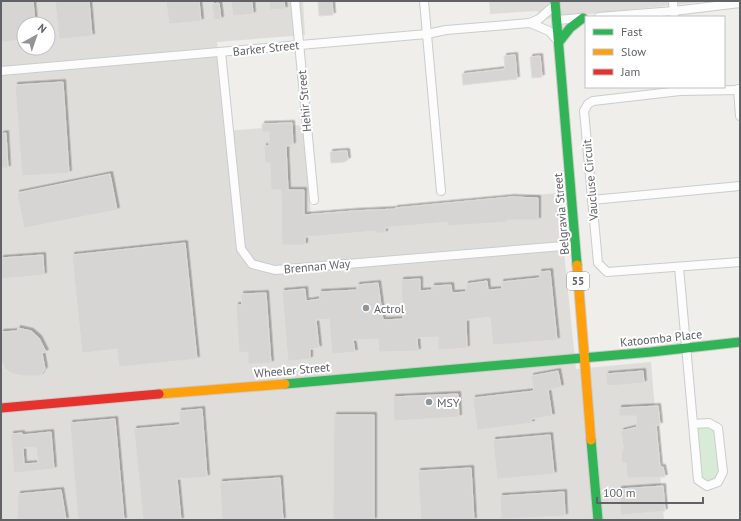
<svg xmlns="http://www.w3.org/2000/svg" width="741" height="521" viewBox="0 0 741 521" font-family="'PT Sans',sans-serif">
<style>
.industrial{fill:#dfddda;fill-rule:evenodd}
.green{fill:#d8ebd6}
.building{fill:#d6d5d3;stroke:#deddd9;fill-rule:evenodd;filter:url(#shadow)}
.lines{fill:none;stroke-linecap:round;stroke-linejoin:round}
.street-casing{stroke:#cbcccc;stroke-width:10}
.fast-casing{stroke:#cacacb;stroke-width:11}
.slow-casing{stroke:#cacacb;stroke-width:11}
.jam-casing{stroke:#cacacb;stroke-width:11}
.street{stroke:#fdfcfc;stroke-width:8}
.fast{stroke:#30b455;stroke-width:9}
.slow{stroke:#ff9f0a;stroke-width:9}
.jam{stroke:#e5322d;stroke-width:9}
.poi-dot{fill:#919496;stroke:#fff;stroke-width:1.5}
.labels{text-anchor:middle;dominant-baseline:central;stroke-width:4;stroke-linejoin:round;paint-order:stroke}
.shield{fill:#fff;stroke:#8f9295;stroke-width:1}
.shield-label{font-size:11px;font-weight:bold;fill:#5f6368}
.street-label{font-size:12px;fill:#5f6368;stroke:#fff}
.poi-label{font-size:12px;fill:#5f6368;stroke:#fff;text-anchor:start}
</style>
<defs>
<filter id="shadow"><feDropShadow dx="2.5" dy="-2.5" stdDeviation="0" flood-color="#0004"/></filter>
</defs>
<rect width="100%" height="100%" fill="#efeeea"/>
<g class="industrial">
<path d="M1 1H303L305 35 217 42 225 131 302 125 311 215 558 193 576 369 651 362 664 520H1ZM24 24H48V48H24Z"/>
<polygon points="489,1 711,1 544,19 537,11 490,14"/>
</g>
<polygon class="green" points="694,424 718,428 723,472 718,482 707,484 700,479"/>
<g class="building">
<polygon points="1,1 33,1 35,24 24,24 24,40 1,42"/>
<polygon points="55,1 89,1 92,36 59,39"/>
<polygon points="166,1 199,1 201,21 169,24"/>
<polygon points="231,1 252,1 253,14 233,16"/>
<polygon points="269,1 284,1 285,9 270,10"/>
<polygon points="318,1 332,1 333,15 319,16"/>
<polygon points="219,3 221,19 214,20 212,4"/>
<polygon points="515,55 517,79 463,85 462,74 505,69 504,56"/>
<polygon points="540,56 542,77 532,78 530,57"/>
<polygon points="63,82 69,173 22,176 15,85"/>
<polygon points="292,123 293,145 286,146 288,190 304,190 304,215 354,211 395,209 395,208 512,197 538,198 538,220 507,220 507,222 447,226 447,222 392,227 385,228 385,233 376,233 376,231 305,237 305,245 282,245 281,190 271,190 270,163 265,163 264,146 269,146 269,132 262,132 262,124"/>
<polygon points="6,133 8,168 1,168 1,134"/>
<polygon points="344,151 347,151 348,160 345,161 345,162 331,163 330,152"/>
<polygon points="110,174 117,210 24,228 17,193"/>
<polygon points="185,243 197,359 119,367 117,349 82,353 72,255"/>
<polygon points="43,255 44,275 1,279 1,258"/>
<polygon points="550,271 557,340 493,345 490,317 466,320 467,348 438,350 438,337 417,338 418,351 379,352 378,339 353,340 355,352 332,354 329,319 316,320 319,348 310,349 310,359 288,361 282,291 305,289 306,301 320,299 319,292 357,290 357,285 378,283 383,320 403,319 401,280 420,279 420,291 432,290 432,286 451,285 452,293 466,292 466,284 487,281 488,290 502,289 501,282 540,278 539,272"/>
<polygon points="266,293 271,363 248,364 248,352 239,353 236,305 242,305 241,294"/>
<polygon points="18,328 31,331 39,338 46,352 42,353 45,369 40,376 23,376 11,373 5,369 1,360 1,332 17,331"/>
<polygon points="558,371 561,387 548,390 552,416 531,419 532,423 477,430 473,398 534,391 531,376"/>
<polygon points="643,371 644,383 607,386 606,374"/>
<polygon points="458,394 459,417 394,421 393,397"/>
<polygon points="658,406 660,425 656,425 658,447 660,467 663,467 665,477 627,478 626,463 622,463 621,451 624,451 621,431 637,427 636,416 619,416 619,408"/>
<polygon points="202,409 207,477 177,479 181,520 143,520 134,429 180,425 179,411"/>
<polygon points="334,415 374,415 374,520 333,520"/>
<polygon points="115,419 124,520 78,520 70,423"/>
<path d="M51 432 54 469 14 473 11 434 22 433V435ZM36 447 38 463 24 464 23 448Z"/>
<polygon points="550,435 554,474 497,479 493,440"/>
<polygon points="471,468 474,520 421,520 418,471"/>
<polygon points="280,478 283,520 222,520 220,482"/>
<polygon points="663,486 665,511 621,515 619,489"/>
<polygon points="61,490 66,520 17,520 18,494"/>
<polygon points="564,492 565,516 501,519 500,496"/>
</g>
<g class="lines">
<g class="street-casing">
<g id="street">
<polyline points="295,1 314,200"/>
<polyline points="424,1 441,191"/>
<polyline points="673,1 674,17"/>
<polyline points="599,17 674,11 740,3"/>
<polyline points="557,20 581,18"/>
<polyline points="530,23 549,31 557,40"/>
<polyline points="221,52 241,249 252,264 275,270 575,245"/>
<polyline points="1,71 427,34 446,30 530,23 539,19 555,5"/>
<polyline points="738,89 740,116"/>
<polyline points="740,90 680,91 593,101 588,104 584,111 598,263 607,272 740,262"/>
<polyline points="592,200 740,186"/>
<polyline points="679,267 698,480 707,486 718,482 723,472 718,428 709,423 694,424"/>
</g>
</g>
<g class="fast-casing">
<g id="fast">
<polyline points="555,1 577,265"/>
<polyline points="559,42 570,28 583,18"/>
<polyline points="285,384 651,352 740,342"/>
<polyline points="591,440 598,520"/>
</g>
</g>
<g class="slow-casing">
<g id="slow">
<polyline points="577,265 591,440"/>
<polyline points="159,394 285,384"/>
</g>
</g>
<g class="jam-casing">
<polyline id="jam" points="1,408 159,394"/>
</g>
<use href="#street" class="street"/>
<use href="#fast" class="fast"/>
<use href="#slow" class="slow"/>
<use href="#jam" class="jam"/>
</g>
<g class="poi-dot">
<circle cx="366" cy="308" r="4"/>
<circle cx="429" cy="402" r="4"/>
</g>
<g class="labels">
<rect class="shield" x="567" y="272" width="22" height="18" rx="3"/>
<g class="shield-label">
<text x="578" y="281">55</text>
</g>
<g class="street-label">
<text transform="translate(266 48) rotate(-6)">Barker Street</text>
<text transform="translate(304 101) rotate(-95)">Hehir Street</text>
<text transform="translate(590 180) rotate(-95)">Vaucluse Circuit</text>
<text transform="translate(561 214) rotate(-95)">Belgravia Street</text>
<text transform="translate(317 266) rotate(-5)">Brennan Way</text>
<text transform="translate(661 338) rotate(-6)">Katoomba Place</text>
<text transform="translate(292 370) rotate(-5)">Wheeler Street</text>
</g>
<g class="poi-label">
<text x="374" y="308">Actrol</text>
<text x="437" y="402">MSY</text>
</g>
</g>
<rect width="741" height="521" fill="none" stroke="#5f6368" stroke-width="4"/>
<rect x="585" y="16" width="140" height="72" fill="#ffffff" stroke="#bfc1c3"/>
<rect x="593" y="29" width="20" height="6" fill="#30b455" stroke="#bfc1c3"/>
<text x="621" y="36" font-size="12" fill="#5f6368">Fast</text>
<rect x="593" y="49" width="20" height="6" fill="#ff9f0a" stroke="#bfc1c3"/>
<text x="621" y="56" font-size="12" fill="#5f6368">Slow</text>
<rect x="593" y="69" width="20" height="6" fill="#e5322d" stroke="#bfc1c3"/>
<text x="621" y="76" font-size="12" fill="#5f6368">Jam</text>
<g transform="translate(36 36) rotate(40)"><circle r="19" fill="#ffffff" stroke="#bfc1c3"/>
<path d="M0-3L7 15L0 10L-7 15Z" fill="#919496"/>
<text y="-6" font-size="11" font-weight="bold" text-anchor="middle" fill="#5f6368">N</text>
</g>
<path d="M597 497v6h106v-6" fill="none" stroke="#5f6368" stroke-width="2"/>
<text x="603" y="497" font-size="12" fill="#5f6368" stroke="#ffffff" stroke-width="3" paint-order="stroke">100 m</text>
</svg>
